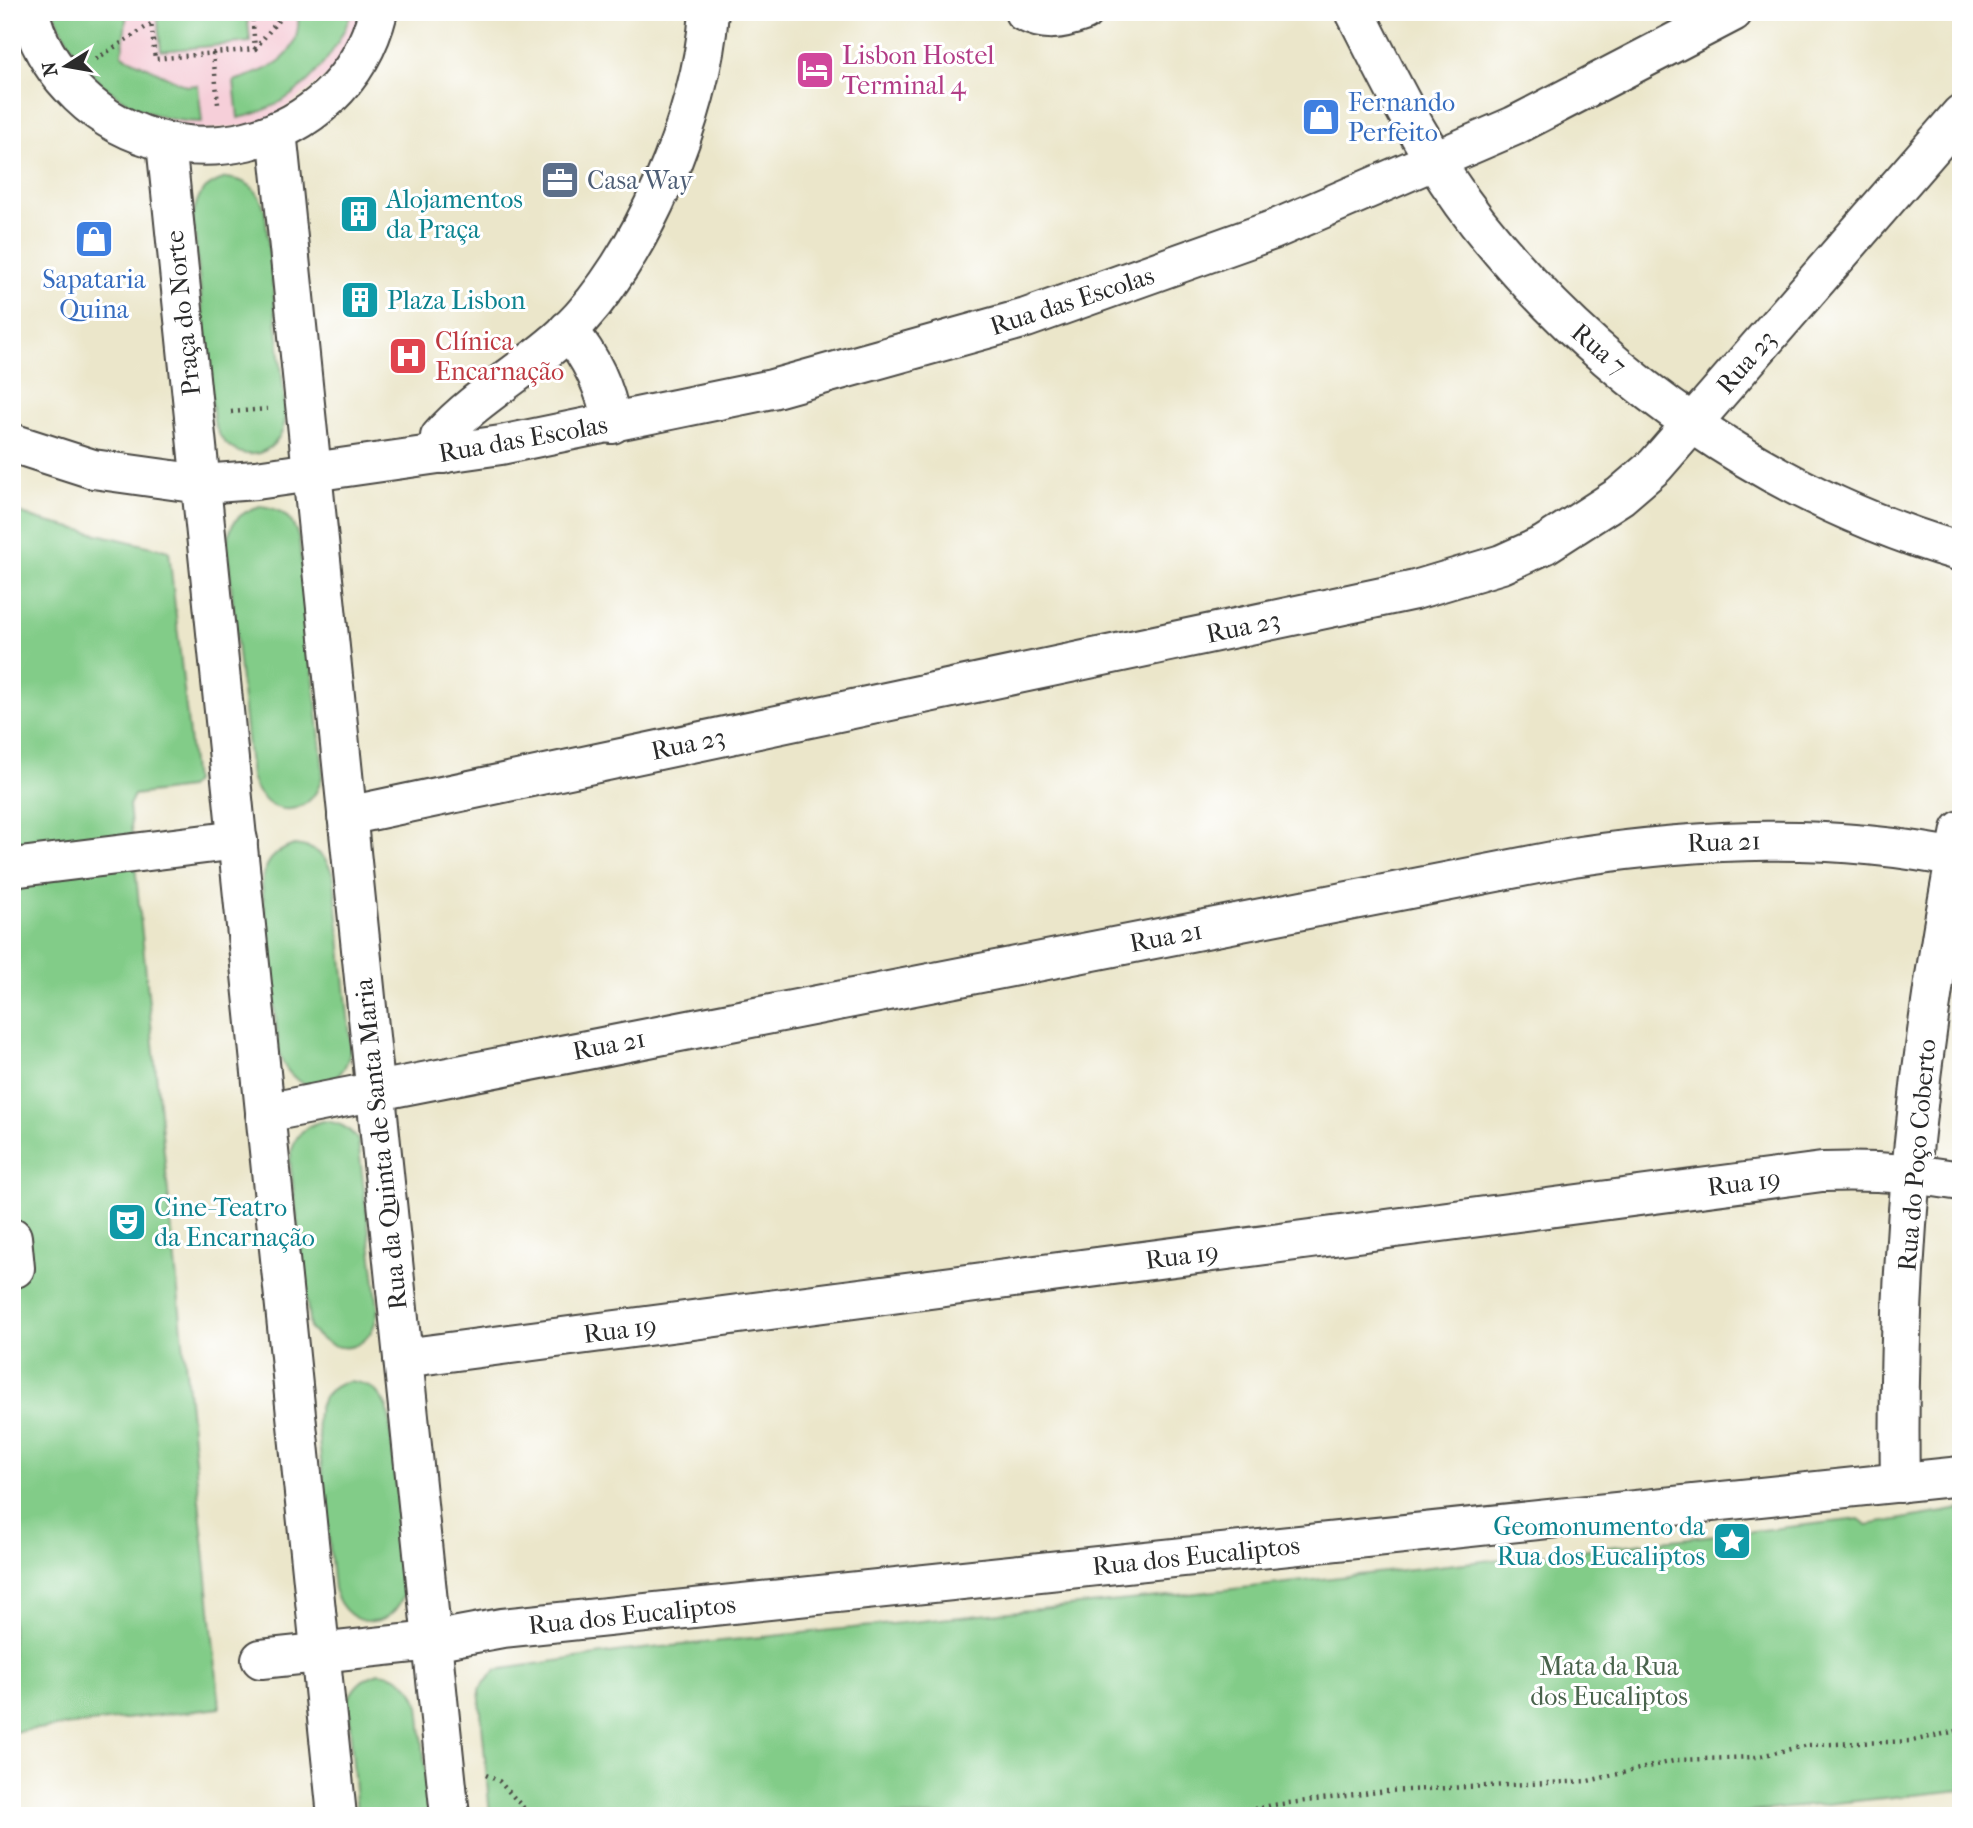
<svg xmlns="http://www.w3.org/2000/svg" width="1973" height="1828" viewBox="0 0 1973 1828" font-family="'IM FELL French Canon',serif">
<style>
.built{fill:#f6cfd9}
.green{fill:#82cc88;stroke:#567c5a;stroke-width:2}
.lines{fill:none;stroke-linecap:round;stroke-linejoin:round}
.minor-casing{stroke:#484743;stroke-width:42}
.path{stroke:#484743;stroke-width:4.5;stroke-dasharray:2 5;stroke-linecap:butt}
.minor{stroke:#fff;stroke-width:38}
.labels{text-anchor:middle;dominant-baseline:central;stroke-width:6;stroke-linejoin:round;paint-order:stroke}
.hotel-label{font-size:26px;fill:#b23c85;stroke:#fff;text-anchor:start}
.shop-label{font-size:26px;fill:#366cbe;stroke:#fff;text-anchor:start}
.service-label{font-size:26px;fill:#4e5e75;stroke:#fff;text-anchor:start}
.culture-label{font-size:26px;fill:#0d838f;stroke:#fff;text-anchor:start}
.street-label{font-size:26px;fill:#2b2b2b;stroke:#fff}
.health-label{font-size:26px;fill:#be3a42;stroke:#fff;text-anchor:start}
.park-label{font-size:26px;fill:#49634c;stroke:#fff}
</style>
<rect width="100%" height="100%" fill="#fff"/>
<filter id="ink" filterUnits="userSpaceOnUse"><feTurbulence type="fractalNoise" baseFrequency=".0143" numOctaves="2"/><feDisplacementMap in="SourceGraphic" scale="14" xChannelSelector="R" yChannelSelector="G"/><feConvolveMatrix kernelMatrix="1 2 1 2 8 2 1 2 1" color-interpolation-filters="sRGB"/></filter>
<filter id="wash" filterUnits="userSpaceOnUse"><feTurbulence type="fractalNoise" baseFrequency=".00686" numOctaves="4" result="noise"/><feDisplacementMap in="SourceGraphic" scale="28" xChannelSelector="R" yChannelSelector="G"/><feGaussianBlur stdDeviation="1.57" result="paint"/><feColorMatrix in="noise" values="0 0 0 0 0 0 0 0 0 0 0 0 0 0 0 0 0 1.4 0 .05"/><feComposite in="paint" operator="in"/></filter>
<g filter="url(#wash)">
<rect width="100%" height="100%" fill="#ebe6ca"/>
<polygon class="built" points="42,12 366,12 338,68 265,124 174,133 92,92"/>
<g class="green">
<path d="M54 12H127L122 55 186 86 198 85 202 122C130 122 79 76 54 12Z"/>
<polygon points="157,12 247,12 250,42 161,51"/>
<path d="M298 12H352C332 64 294 107 238 118L234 81C272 68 302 59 298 12Z"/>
<path d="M226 178C248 180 259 189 265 211L286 414C282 463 228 469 214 422L193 218C196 195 204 185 226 178Z"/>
<path d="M260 506C282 508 293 518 299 539L323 769C319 818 265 824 251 777L227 546C229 523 238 513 260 506Z"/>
<polygon points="12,510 39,520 169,551 194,782 188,788 134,795 129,805 220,1708 12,1732"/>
<path d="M294 845C317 847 327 856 334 878L351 1046C346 1094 293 1100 279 1053L262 885C264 863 273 852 294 845Z"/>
<path d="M322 1121C339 1122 348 1127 358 1140L378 1308C374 1351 338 1360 310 1329L290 1161C292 1139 301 1127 322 1121Z"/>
<path d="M349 1381C371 1383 382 1393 389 1414L406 1581C402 1630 348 1636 334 1589L317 1421C318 1399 328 1387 349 1381Z"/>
<polygon points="1961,1509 1961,1790 1712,1816 490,1816 479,1689 496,1670 623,1651 1188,1594 1859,1519 1867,1525"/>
<path d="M379 1673C401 1675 412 1684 419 1705L430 1816H357L348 1699C356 1684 363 1678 379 1673Z"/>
</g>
</g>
<g filter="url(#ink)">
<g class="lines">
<g class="minor-casing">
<g id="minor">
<path d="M30 12C35 39 52 67 70 86 165 191 343 152 378 12"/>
<path d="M1024 12C1045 23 1061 20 1083 12"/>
<path d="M1355 12C1392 85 1427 158 1478 223 1601 378 1770 496 1961 552"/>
<polyline points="277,131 450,1816"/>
<polyline points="166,143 337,1816"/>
<path d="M568 330C591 357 606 390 612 424"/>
<polyline points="12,443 93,469 201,484 256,480 501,445 772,389 1026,318 1273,230 1514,126 1733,12"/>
<path d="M443 454 440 437C476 396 527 370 567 332 641 261 702 115 709 12"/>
<polyline points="347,816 1415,590 1502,564 1544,545 1620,496 1655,466 1961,114"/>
<polyline points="12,868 238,840"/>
<path d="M265 1113 1573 857C1702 838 1832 832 1961 859"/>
<polyline points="12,1237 15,1268"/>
<path d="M403 1358 1822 1172C1869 1170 1914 1173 1961 1181"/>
<path d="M1900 1483C1896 1265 1918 1043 1961 830"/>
<polyline points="261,1659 432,1641 502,1628 1961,1476"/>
</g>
</g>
<g class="path">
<polyline points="150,12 155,59 255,49 252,12"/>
<polyline points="255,49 285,12"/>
<polyline points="213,53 218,104"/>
<polyline points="96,59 151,24"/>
<polyline points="231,412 267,409"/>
<polyline points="486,1775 499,1781 531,1816"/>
<polyline points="1220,1816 1273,1805 1387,1791 1588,1781 1678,1760 1756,1757 1808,1745 1912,1741 1961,1730"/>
</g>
<use href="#minor" class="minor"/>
</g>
</g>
<defs>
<g id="hotel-square" transform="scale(2.0125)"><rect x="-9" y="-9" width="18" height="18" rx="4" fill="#d1479c" stroke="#fff"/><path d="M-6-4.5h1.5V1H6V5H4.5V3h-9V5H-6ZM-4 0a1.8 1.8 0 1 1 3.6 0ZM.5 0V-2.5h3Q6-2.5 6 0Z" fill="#fff"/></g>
<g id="shop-square" transform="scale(2.0125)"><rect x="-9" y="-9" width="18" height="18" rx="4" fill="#3f7fe0" stroke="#fff"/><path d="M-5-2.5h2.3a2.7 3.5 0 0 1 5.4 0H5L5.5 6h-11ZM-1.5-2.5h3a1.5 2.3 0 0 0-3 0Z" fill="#fff"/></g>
<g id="office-square" transform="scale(2.0125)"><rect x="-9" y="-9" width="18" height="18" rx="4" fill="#5c6f8a" stroke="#fff"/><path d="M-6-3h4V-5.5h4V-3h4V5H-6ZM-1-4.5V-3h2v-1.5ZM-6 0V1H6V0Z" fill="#fff"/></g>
<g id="building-square" transform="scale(2.0125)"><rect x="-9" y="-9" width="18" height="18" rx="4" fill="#0f9aa8" stroke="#fff"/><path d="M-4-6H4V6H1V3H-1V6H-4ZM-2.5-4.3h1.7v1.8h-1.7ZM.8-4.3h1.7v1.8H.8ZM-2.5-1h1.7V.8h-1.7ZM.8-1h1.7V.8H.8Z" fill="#fff"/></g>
<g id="hospital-square" transform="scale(2.0125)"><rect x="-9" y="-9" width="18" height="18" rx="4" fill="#e0444e" stroke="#fff"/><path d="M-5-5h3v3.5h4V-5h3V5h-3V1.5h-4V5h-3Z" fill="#fff"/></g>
<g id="theatre-square" transform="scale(2.0125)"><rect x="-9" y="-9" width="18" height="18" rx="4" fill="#0f9aa8" stroke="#fff"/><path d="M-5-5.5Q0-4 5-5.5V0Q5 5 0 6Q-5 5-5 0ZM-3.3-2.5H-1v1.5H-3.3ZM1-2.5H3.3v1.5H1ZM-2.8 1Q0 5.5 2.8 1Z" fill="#fff"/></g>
<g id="sight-square" transform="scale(2.0125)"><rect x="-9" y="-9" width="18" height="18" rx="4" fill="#0f9aa8" stroke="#fff"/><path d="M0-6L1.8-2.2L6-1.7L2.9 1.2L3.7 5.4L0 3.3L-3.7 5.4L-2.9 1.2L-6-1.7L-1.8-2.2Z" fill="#fff"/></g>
</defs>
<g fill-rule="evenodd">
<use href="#hotel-square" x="815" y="70"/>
<use href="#shop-square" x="1321" y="117"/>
<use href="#office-square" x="560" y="180"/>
<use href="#building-square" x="359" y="214"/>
<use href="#shop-square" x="94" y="239"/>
<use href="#building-square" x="360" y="300"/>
<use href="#hospital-square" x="408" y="356"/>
<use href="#theatre-square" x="127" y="1222"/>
<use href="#sight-square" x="1732" y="1541"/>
</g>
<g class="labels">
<g class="hotel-label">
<text x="842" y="55">Lisbon Hostel<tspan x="842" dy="30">Terminal 4</tspan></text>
</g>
<g class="shop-label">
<text x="1348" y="102">Fernando<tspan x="1348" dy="30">Perfeito</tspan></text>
<text x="94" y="279" text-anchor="middle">Sapataria<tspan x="94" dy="30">Quina</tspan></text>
</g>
<g class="service-label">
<text x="587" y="180">Casa Way</text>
</g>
<g class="culture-label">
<text x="386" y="199">Alojamentos<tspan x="386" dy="30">da Praça</tspan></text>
<text x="387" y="300">Plaza Lisbon</text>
<text x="154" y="1207">Cine-Teatro<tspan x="154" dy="30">da Encarnação</tspan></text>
<text x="1705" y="1526" text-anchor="end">Geomonumento da<tspan x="1705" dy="30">Rua dos Eucaliptos</tspan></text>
</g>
<g class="street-label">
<text transform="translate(1072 301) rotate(-18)">Rua das Escolas</text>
<text transform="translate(183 313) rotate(-96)">Praça do Norte</text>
<text transform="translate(1599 349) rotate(41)">Rua 7</text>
<text transform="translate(1746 362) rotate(-49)">Rua 23</text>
<text transform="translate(523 439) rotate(-10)">Rua das Escolas</text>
<text transform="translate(1243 627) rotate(-12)">Rua 23</text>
<text transform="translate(688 744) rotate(-12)">Rua 23</text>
<text transform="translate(1724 842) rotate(-2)">Rua 21</text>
<text transform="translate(1166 937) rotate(-11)">Rua 21</text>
<text transform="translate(609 1045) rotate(-11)">Rua 21</text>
<text transform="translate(381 1144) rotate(-96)">Rua da Quinta de Santa Maria</text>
<text transform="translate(1917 1155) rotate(-85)">Rua do Poço Coberto</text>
<text transform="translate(1744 1183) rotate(-7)">Rua 19</text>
<text transform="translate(1182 1256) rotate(-7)">Rua 19</text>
<text transform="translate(620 1330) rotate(-7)">Rua 19</text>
<text transform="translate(1196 1556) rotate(-6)">Rua dos Eucaliptos</text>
<text transform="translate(632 1615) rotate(-6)">Rua dos Eucaliptos</text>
</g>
<g class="health-label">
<text x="435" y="341">Clínica<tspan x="435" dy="30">Encarnação</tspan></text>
</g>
<g class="park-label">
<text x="1609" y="1666">Mata da Rua<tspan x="1609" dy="30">dos Eucaliptos</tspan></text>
</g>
</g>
<rect width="1973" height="1828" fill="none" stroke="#fff" stroke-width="42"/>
<g transform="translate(66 66) rotate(259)" stroke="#ffffff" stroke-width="5" paint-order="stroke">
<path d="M0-5L12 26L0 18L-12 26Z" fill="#2b2b2b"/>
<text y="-10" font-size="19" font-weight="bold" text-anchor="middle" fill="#2b2b2b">N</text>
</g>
</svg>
